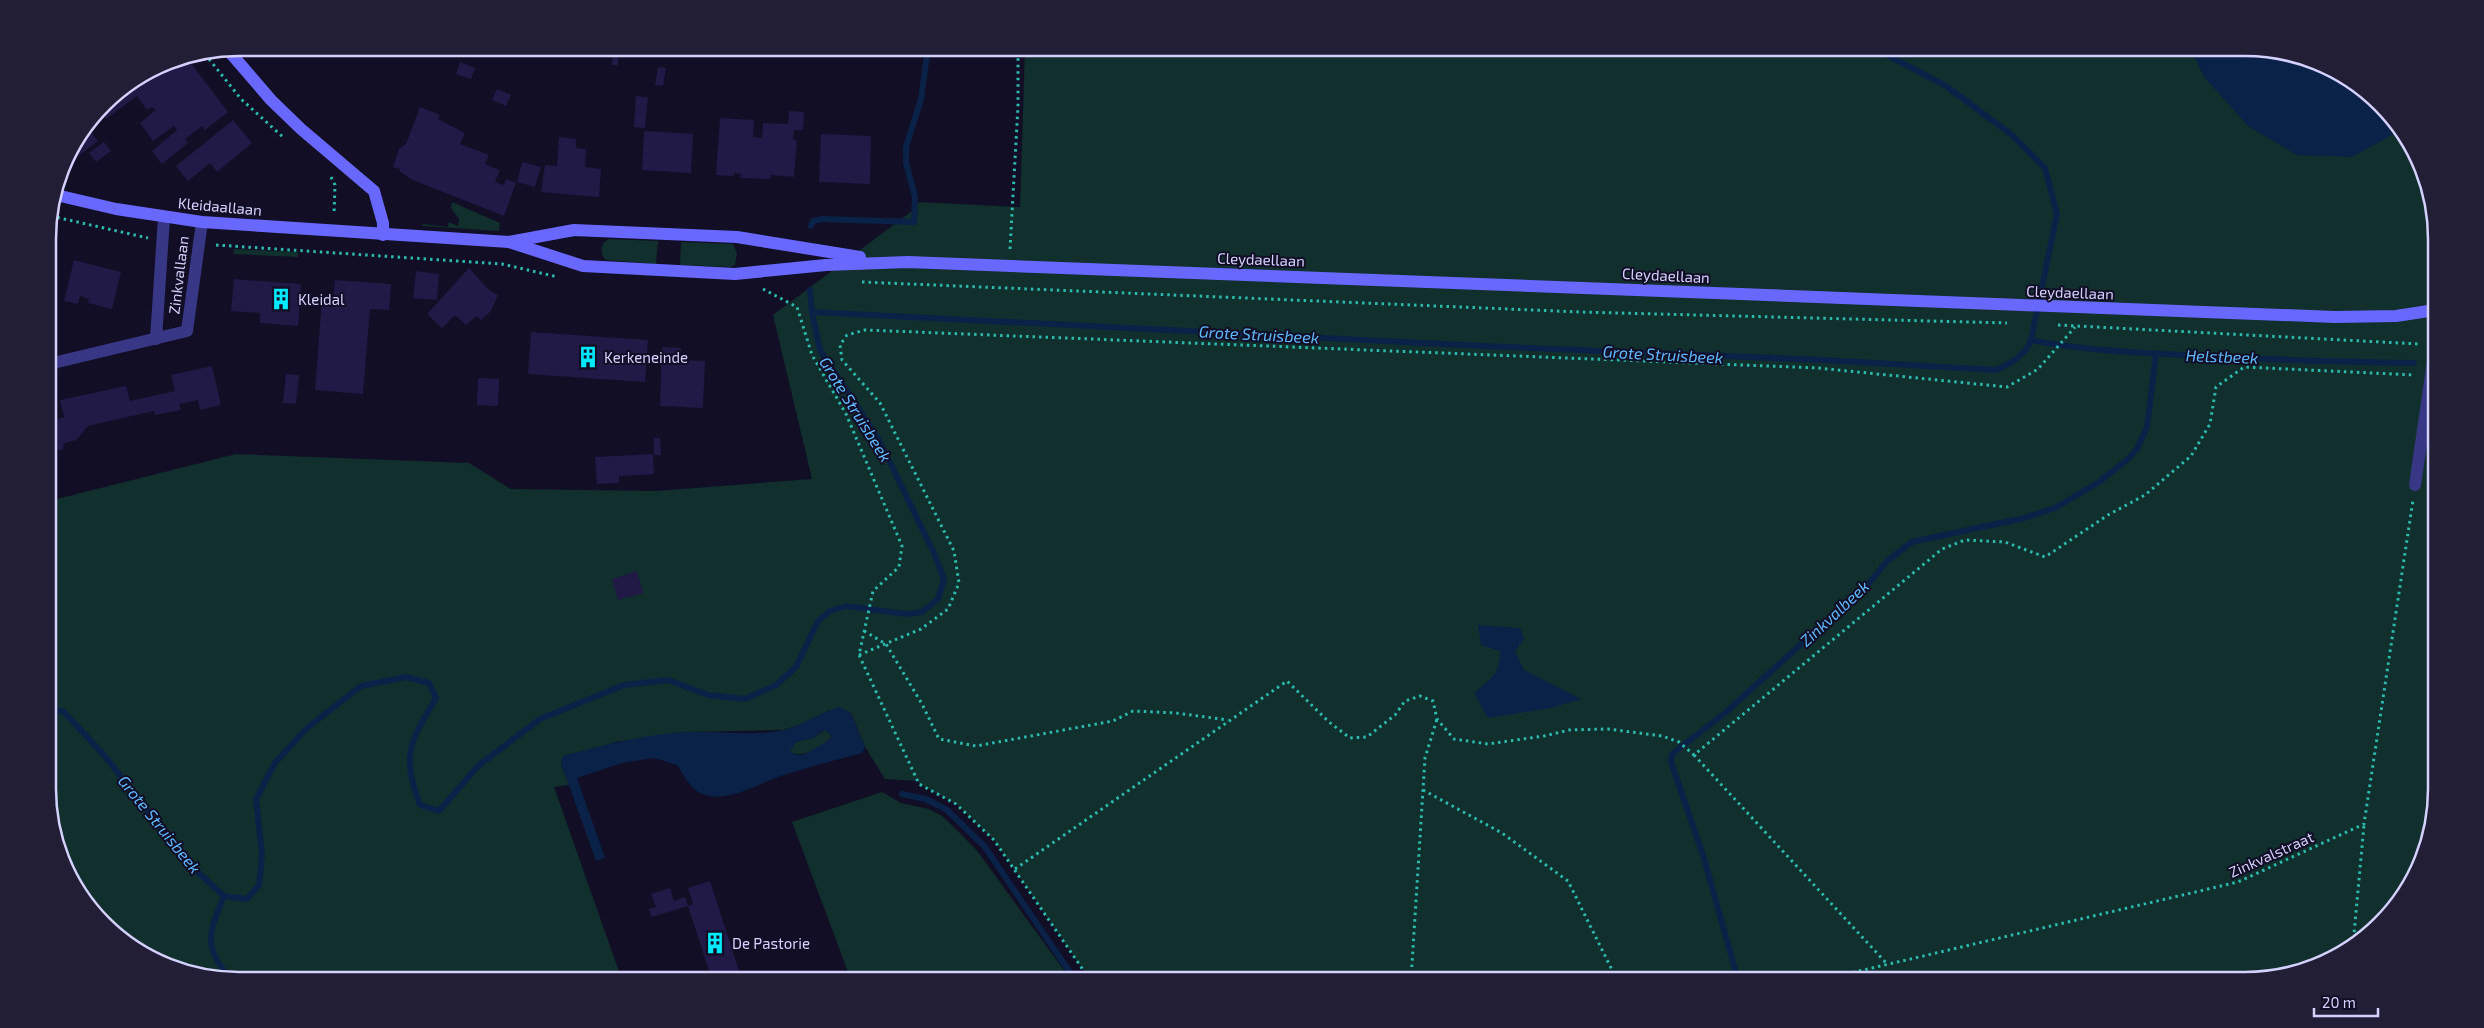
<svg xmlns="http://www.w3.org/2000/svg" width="2484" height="1028" viewBox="0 0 2484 1028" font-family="'Exo 2',sans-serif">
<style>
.green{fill:#102f2d}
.water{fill:#0a2247;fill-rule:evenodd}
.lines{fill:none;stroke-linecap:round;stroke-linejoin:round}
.stream{stroke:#0a2247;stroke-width:6}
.building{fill:#211946}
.path{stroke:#2bbaad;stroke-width:3;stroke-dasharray:2.5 4;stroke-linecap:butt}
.street{stroke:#383785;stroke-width:12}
.secondary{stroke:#6868ff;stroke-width:12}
.labels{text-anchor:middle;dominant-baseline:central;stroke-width:4;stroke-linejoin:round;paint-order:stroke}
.street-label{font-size:15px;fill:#d5d1ff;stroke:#110e25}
.poi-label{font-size:15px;fill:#d5d1ff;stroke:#110e25;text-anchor:start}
.water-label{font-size:16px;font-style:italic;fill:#5fb9ff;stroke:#110e25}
.rim{fill:none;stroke:#d5d1ff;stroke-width:2.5}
</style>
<rect width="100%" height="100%" fill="#110e25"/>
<g class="green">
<polygon points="1025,48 2245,48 2307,58 2361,87 2397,122 2422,166 2435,214 2436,789 2426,851 2397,905 2361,941 2307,970 2257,980 1090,980 994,840 956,804 919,784 918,781 885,779 865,747 851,713 829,710 809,722 783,730 683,732 615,742 561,764 569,785 554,787 622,980 239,980 177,970 133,948 95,915 67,873 51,826 49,501 236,454 469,463 511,489 656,491 812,479 773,315 912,211 919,202 1020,207"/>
<polygon points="452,202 500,223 499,231 422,226 423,224 448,227 449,222 458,226 459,219 451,208"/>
<path d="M609 239 658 241 656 264 606 260C599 254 600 243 609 239Z"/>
<polygon points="681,242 733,244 737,253 735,265 730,267 680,265"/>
<polygon points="234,249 298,252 298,257 233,254"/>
<path d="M825 730 832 736C822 748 804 759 789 752L796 742 813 738Z"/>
<polygon points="882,792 901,803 929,809 942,816 960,833 978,852 1071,980 851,980 792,822"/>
</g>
<g class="water">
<path d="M2190 48C2262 47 2324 50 2379 104 2387 113 2395 120 2401 130L2352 157 2297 155 2248 126 2204 77Z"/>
<path d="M1478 625 1520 628 1524 639 1515 651 1524 670 1581 699 1551 708 1488 718 1474 693C1491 679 1500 674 1500 651L1481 645Z"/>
<path d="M840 707 851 713 865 747 862 753C837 760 812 766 787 774 761 781 730 804 702 794 691 790 683 774 677 765L654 758 622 763 577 778 605 858 596 861 561 763 563 756C603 745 643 735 684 732 716 730 751 737 784 730 804 725 820 712 840 707ZM825 730 832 736C827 743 822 744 815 748 805 754 802 758 790 752L796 742 813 738Z"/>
</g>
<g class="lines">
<g class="stream">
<polyline points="811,226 813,221 823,219 914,222 915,197 906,163 906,147 921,99 928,48"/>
<polyline points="810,290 812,312"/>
<path d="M2031 340C2081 350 2131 352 2182 355 2259 359 2336 362 2414 363"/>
<path d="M51 711H63L104 755 191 866 224 896 247 899 259 885 262 855 256 799 275 763 307 728 361 686 406 677 429 683 436 698C410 742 401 754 420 805L439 811 478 766 540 719 624 685 668 680 708 695 745 699 776 685 796 667 818 621 830 611 846 606 906 614 922 612 938 599 944 579 934 553 879 440 820 350 812 312 1484 346 1823 360 1996 370C2011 363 2025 356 2031 340L2057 214 2045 168 2012 135 1946 86 1889 56 1883 48"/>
<polyline points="902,794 926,799 947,810 985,847 1075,980"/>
<path d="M224 896C209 933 202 947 231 979"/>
<polyline points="1738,980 1703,855 1671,762 1672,754 1725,713 1871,581 1887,561 1912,542 2024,518 2055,508 2099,482 2128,459 2137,449 2147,427 2156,354"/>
</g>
</g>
<g class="building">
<polygon points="457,48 469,48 459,52"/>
<polygon points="613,53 618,53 618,65 612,65"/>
<polygon points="187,58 228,112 205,130 202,126 185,139 188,143 162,164 152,151 177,130 174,126 153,141 140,123 156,110 152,107 147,110 137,96 106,119 100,111 109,101 166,62"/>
<polygon points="460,62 475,68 471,79 456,74"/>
<polygon points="658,67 666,68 663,86 655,85"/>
<polygon points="497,89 511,95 506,106 492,100"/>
<polygon points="636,96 648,97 645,128 634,127"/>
<polygon points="420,107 440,115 438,119 465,133 460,144 489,155 485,164 500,170 495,182 504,185 506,179 516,183 504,216 413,180 400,172 400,169 393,167 399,149 406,144"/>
<polygon points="789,111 804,112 803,130 794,130 793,140 797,140 794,177 771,175 770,179 740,178 741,174 734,173 734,176 716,175 720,118 754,120 753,137 762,138 763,123 788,124"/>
<polygon points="233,120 252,143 217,172 210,163 188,181 176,166"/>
<polygon points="90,131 98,141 77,157 71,149 79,139"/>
<polygon points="644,131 693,134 691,173 642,170"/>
<polygon points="821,134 871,136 870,184 819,182"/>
<polygon points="559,137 576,139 576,148 586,149 585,167 601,169 599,197 541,192 545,165 557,166"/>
<polygon points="104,142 111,151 96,162 89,153"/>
<polygon points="522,162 541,167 535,187 517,182"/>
<polygon points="74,260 121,272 112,309 88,303 89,299 80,296 78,304 64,301"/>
<polygon points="469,268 489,290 498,295 491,311 481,320 477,316 466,325 455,315 442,328 427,314"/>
<polygon points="416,271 439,274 437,300 413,298"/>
<polygon points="48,274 56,276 49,299 48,299"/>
<polygon points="234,279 301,284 298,326 260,323 260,313 231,311"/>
<polygon points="335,280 391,284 389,310 370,309 363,394 315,390 322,299 333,300"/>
<polygon points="531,332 648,340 645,382 528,374"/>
<polygon points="662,347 681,348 681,360 705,361 703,408 660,406"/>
<polygon points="212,366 221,405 200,410 198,400 179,404 181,410 155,415 154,411 88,426 76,440 63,444 64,449 49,452 49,421 64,417 60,400 126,386 130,401 175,391 171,375"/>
<polygon points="286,374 299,375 296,404 283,403"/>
<polygon points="478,378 499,379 498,406 477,405"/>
<polygon points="654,438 660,438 661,455 654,455"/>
<polygon points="653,454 654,474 619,476 619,483 597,484 595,457"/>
<polygon points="637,571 643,593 618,600 612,579"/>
<polygon points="710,881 742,980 712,980 688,906 693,904 688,888"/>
<polygon points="670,888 674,901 685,897 688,906 652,917 649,909 656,907 651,894"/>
</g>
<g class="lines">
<g class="path">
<polyline points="205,54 241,99 284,138"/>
<polyline points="331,177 335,185 334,215"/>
<polyline points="51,216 148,238"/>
<polyline points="216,245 502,264 558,277"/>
<polyline points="1010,249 1018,106 1018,48"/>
<polyline points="862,282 1580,312 2007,323"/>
<polyline points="763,289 797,307 812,355 846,414 902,546 899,567 873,591 859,655 919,784 956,804 994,840 1090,980"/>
<polyline points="2058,325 2419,344"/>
<polyline points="864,631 886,644 922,704 939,739 976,746 1113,721 1133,711 1176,713 1228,720"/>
<polyline points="859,655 921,629 948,609 959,583 954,551 880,403 842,360 840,345 847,335 865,330 1818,368 2007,387 2038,369 2075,327"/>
<polyline points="1694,755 1888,965"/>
<polyline points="1423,790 1502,833 1568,881 1617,980"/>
<polyline points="1015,869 1287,681 1329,722 1350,738 1367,737 1395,715 1405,701 1420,696 1433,701 1437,719 1454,739 1488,744 1544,736 1569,730 1608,729 1662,736 1679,742 1694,755 1942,549 1965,540 2005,542 2045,557 2108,515 2145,495 2191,456 2210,424 2216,387 2244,367 2415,375"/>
<polyline points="2353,945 2364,825"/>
<polyline points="1411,980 1425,758 1437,719"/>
<polyline points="1821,980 2238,882 2364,824 2413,500"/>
</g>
<g class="street">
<polyline points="156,339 164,217"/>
<polyline points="49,364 187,331 202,222"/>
<polyline points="2415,485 2435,347"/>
</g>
<g class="secondary">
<polyline points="228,50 271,100 301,129 374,191 383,223 383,235"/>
<polyline points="56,195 116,209 202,222 509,242 574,230 737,237 860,257"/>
<polyline points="509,242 583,266 735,274 826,265 908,262 2335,317 2396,316 2435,310"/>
</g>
</g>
<defs>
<g id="building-bare" transform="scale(1.725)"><path d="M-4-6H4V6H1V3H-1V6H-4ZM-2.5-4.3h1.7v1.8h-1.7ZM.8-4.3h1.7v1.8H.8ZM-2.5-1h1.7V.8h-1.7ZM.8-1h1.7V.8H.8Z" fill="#00eafc" stroke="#110e25" stroke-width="2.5" paint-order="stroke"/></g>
</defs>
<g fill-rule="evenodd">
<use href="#building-bare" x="281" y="299"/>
<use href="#building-bare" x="588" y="357"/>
<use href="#building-bare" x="715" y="943"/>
</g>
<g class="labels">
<g class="street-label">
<text transform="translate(220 206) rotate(5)">Kleidaallaan</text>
<text transform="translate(1261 259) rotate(2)">Cleydaellaan</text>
<text transform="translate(178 275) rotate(-83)">Zinkvallaan</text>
<text transform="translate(1666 275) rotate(3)">Cleydaellaan</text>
<text transform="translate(2070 292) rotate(2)">Cleydaellaan</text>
<text transform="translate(2271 854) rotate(-24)">Zinkvalstraat</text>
</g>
<g class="poi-label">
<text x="298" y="299">Kleidal</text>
<text x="604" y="357">Kerkeneinde</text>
<text x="732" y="943">De Pastorie</text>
</g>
<g class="water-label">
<text transform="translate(1259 334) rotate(3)">Grote Struisbeek</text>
<text transform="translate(1663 354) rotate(3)">Grote Struisbeek</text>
<text transform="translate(2222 356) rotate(2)">Helstbeek</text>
<text transform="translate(856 409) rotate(58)">Grote Struisbeek</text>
<text transform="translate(1834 613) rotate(-43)">Zinkvalbeek</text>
<text transform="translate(160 824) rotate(51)">Grote Struisbeek</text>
</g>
</g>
<path d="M0 0H2484V1028H0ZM239 56H2245A183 183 0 0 1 2428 239V789A183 183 0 0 1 2245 972H239A183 183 0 0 1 56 789V239A183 183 0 0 1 239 56Z" fill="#211e36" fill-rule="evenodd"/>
<path class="rim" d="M239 56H2245A183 183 0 0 1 2428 239V789A183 183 0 0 1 2245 972H239A183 183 0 0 1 56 789V239A183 183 0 0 1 239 56Z"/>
<path d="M2314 1008v8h64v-8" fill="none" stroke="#d5d1ff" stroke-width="2.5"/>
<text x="2322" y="1008" font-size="15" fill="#d5d1ff" stroke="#110e25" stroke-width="4" paint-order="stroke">20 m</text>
</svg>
